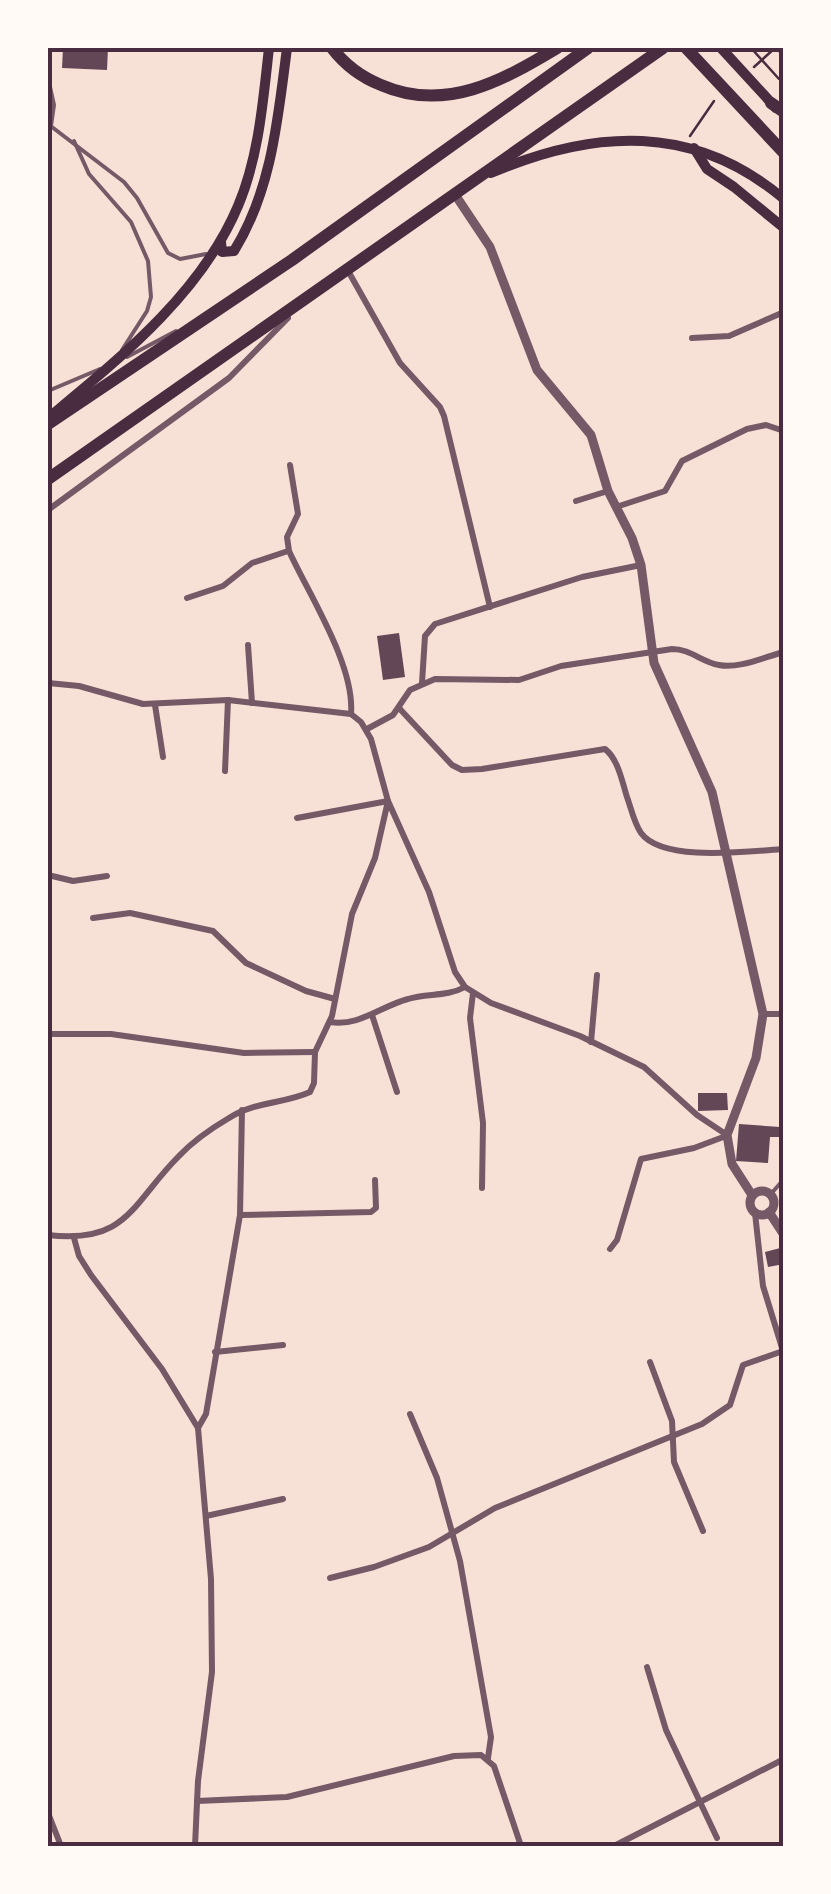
<svg xmlns="http://www.w3.org/2000/svg" width="831" height="1894" viewBox="0 0 831 1894" font-family="Poppins,sans-serif">
<style>
.building{fill:#644757}
.lines{fill:none;stroke-linecap:round;stroke-linejoin:round}
.path{stroke:#4a2c40;stroke-width:2.5}
.service{stroke:#755966;stroke-width:4}
.minor{stroke:#755966;stroke-width:6}
.tertiary{stroke:#755966;stroke-width:9}
.secondary{stroke:#4a2c40;stroke-width:10}
.motorway{stroke:#4a2c40;stroke-width:12}
.neatline{fill:none;stroke:#4a2c40;stroke-width:4}
</style>
<rect width="100%" height="100%" fill="#f7e1d7"/>
<g class="building">
<polygon points="63,48 108,48 107,70 62,68"/>
<polygon points="399,633 405,677 383,680 377,636"/>
<polygon points="698,1093 727,1093 728,1110 698,1111"/>
<polygon points="739,1124 780,1127 779,1137 770,1137 768,1163 736,1161"/>
<polygon points="784,1247 784,1264 768,1267 765,1252"/>
</g>
<g class="lines">
<g class="path">
<polyline points="751,48 779,79 784,75"/>
<polyline points="754,67 775,48 784,55"/>
<polyline points="690,136 714,101"/>
</g>
<g class="service">
<polyline points="48,78 54,105 51,126"/>
<polyline points="48,124 124,182 137,198 168,253 180,259 206,254"/>
<polyline points="74,141 89,174 131,222 148,261 151,297 147,311 122,350"/>
<polyline points="127,357 176,331"/>
<polyline points="48,391 100,369"/>
<polyline points="782,1118 784,1118"/>
<polyline points="770,1195 784,1179"/>
</g>
<g class="minor">
<polyline points="347,269 400,363 440,407 444,416 490,607"/>
<polyline points="692,338 729,336 784,312"/>
<path d="M290 465 298 514 287 537 289 551C309 595 355 665 351 714"/>
<polyline points="576,501 608,491"/>
<polyline points="616,507 665,491 682,461 747,429 766,425 784,431"/>
<polyline points="48,510 229,378 288,318"/>
<polyline points="187,598 223,586 252,563 288,551"/>
<polyline points="248,645 252,703"/>
<path d="M48 683 79 686 143 704 228 700 351 714 361 722 371 739 388 801 375 858 352 914 332 1016 315 1052 314 1083 310 1092C284 1104 255 1101 229 1118 212 1128 193 1141 179 1156 131 1204 128 1244 48 1235"/>
<polyline points="422,683 425,636 435,624 582,577 641,565"/>
<polyline points="155,705 163,757"/>
<path d="M399 708 452 765 462 770 482 769 605 749C618 759 622 781 627 797 631 808 634 823 641 833 663 863 750 851 784 849"/>
<path d="M367 729 393 715 410 690 435 679 519 680 561 666 672 649C691 649 701 662 719 665 739 669 764 657 784 652"/>
<polyline points="225,771 228,700"/>
<polyline points="297,818 388,801 429,892 455,972 465,987 491,1003 580,1036 644,1067 697,1115 727,1135"/>
<polyline points="48,875 73,881 107,876"/>
<polyline points="93,918 130,913 213,931 246,963 306,991 335,999"/>
<polyline points="473,993 470,1018 483,1123 482,1188"/>
<polyline points="763,1014 784,1014"/>
<polyline points="372,1015 397,1092"/>
<path d="M330 1022C359 1027 381 1006 408 999 427 993 447 997 465 987"/>
<polyline points="48,1034 111,1034 244,1053 315,1052"/>
<polyline points="591,1042 597,975"/>
<polyline points="755,1213 763,1286 783,1351"/>
<polyline points="240,1215 371,1212 376,1208 375,1180"/>
<polyline points="74,1238 79,1256 91,1275 162,1369 198,1428 211,1579 212,1672 198,1781 195,1846"/>
<polyline points="610,1249 617,1240 641,1159 694,1148 726,1136"/>
<polyline points="215,1352 283,1345"/>
<polyline points="650,1362 672,1421 674,1462 703,1531"/>
<polyline points="410,1414 437,1478 460,1561 491,1737 488,1758"/>
<polyline points="198,1428 206,1414 240,1215 242,1110"/>
<polyline points="206,1516 283,1499"/>
<polyline points="330,1578 374,1567 429,1547 495,1508 702,1424 730,1405 743,1365 783,1351"/>
<polyline points="647,1667 666,1730 717,1838"/>
<polyline points="197,1801 287,1797 454,1756 481,1755 494,1766 521,1846"/>
<polyline points="48,1813 61,1846"/>
<polyline points="614,1846 784,1759"/>
</g>
<g class="tertiary">
<polyline points="454,193 490,247 537,370 591,435 608,491 632,538 641,565 654,663 712,792 763,1014 756,1058 727,1135 732,1164 752,1195"/>
<circle cx="762" cy="1203" r="12"/>
<polyline points="769,1212 784,1235"/>
</g>
<g class="secondary">
<polyline points="721,48 776,108"/>
<polyline points="694,148 707,169 734,187 784,228"/>
<path d="M491 173C594 129 694 123 784 199"/>
<path d="M221 242 222 252 234 251C272 190 278 117 287 48"/>
<path d="M48 418C119 359 201 294 238 206 259 156 263 101 269 48"/>
</g>
<g class="motorway">
<path d="M332 48C345 65 361 77 381 85 445 113 502 81 557 48"/>
<polyline points="686,48 784,153"/>
<polyline points="771,103 784,112"/>
<polyline points="48,424 292,260 588,48"/>
<polyline points="48,479 663,48"/>
</g>
</g>
<rect width="831" height="1894" fill="none" stroke="#fffaf5" stroke-width="100"/>
<rect x="50" y="50" width="731" height="1794" class="neatline"/>
</svg>
